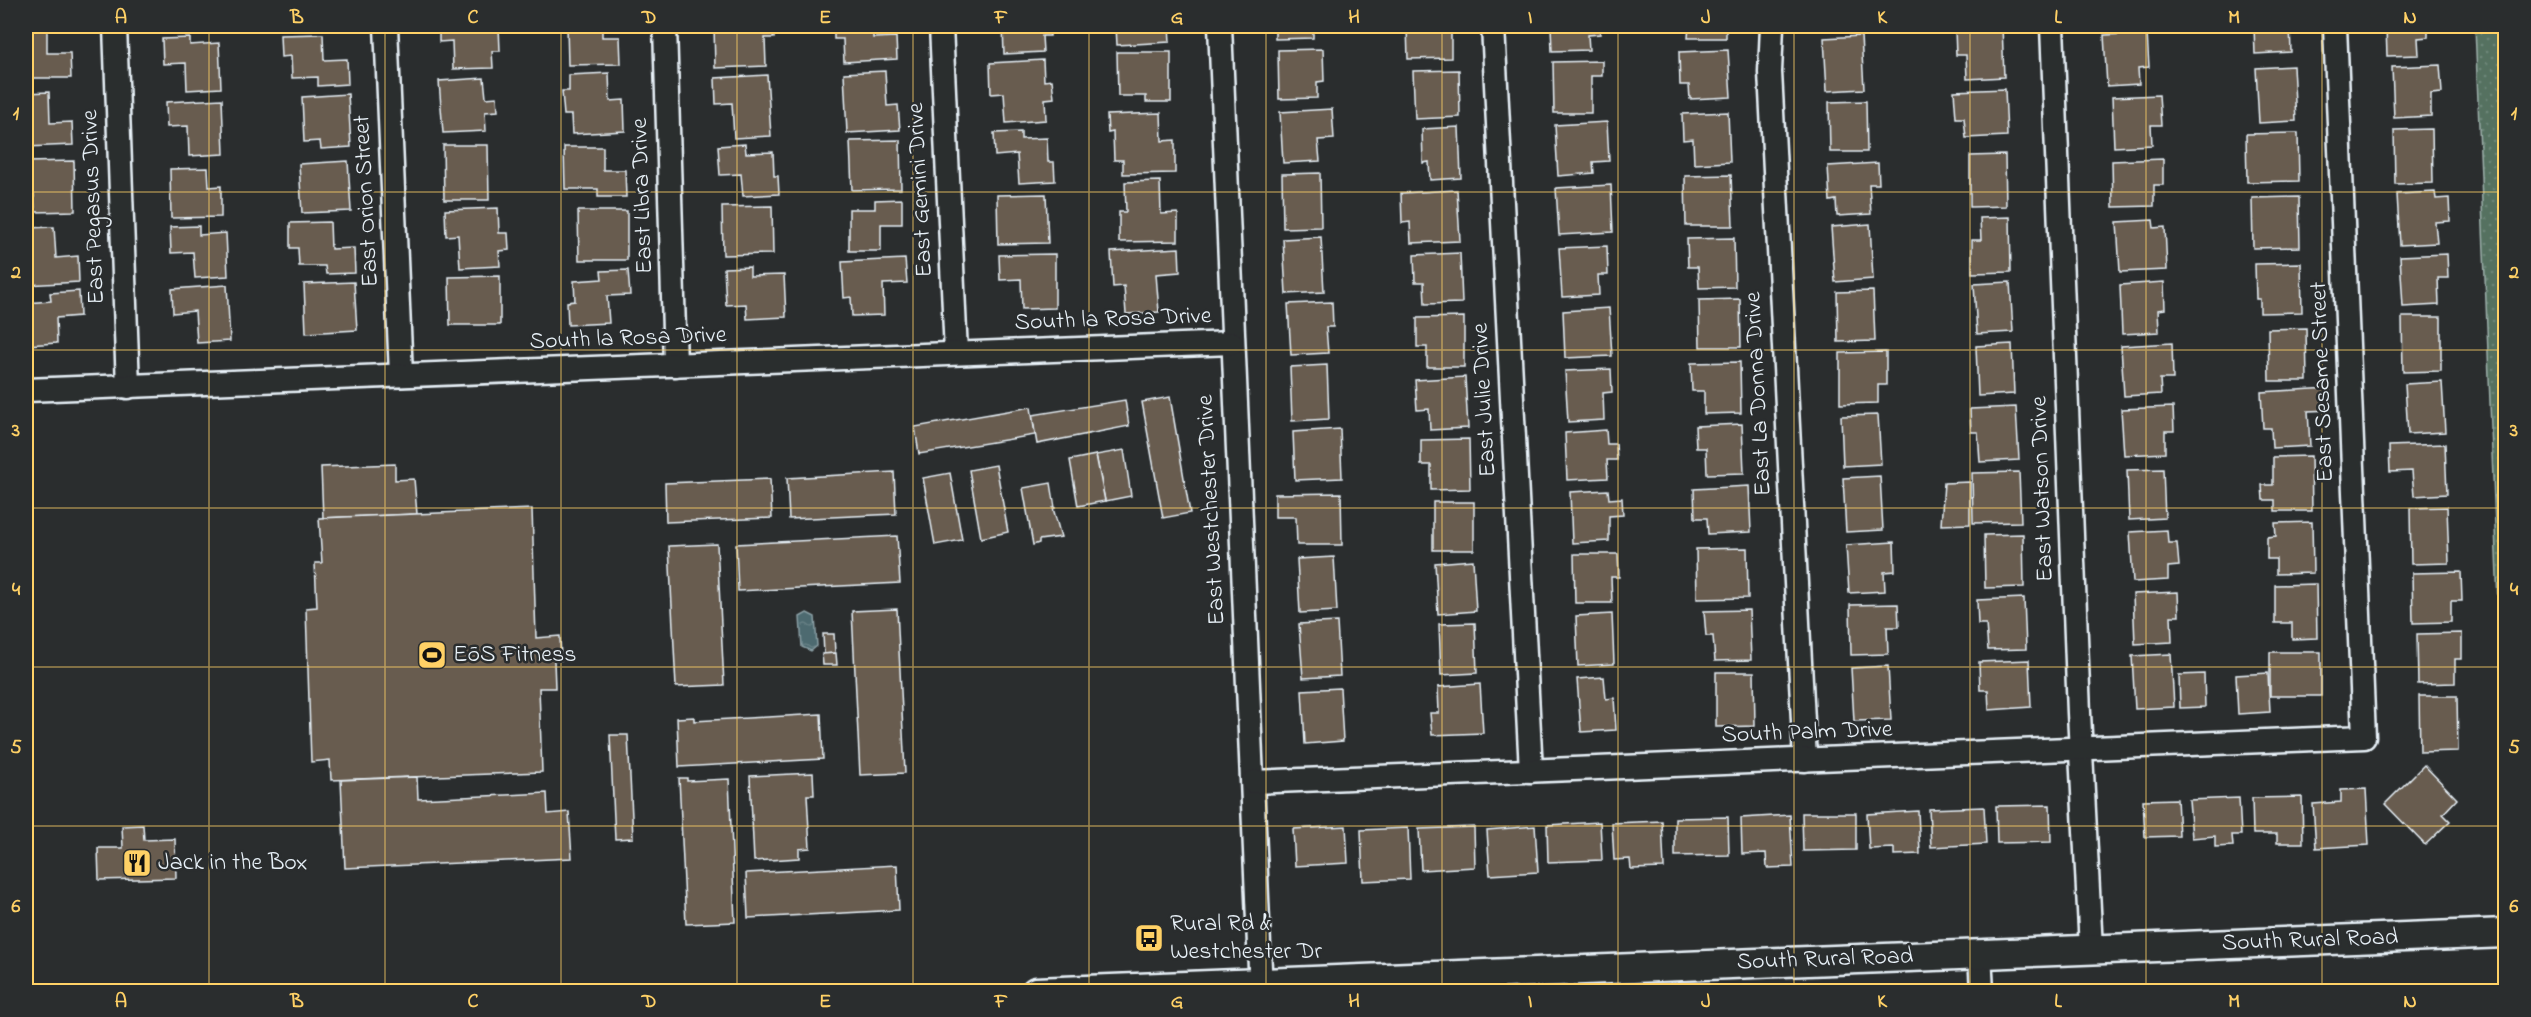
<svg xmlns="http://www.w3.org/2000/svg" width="2531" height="1017" viewBox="0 0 2531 1017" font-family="'Indie Flower',sans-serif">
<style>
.grass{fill:url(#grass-dots);stroke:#9eb1ac;stroke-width:1.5}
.water{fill:url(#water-ripples);stroke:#8ba0a6;stroke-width:1.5}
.building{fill:#685c4f;stroke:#e8f1f8;stroke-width:1.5}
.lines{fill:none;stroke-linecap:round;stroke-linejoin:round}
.minor-casing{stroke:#e8f1f8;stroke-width:27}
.major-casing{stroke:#e8f1f8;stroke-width:33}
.minor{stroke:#2a2d2e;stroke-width:22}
.major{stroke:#2a2d2e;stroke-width:28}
.grid{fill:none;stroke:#ffd166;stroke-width:1.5;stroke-opacity:0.55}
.labels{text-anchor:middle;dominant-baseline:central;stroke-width:5;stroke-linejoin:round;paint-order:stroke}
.street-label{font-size:24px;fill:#e8f1f8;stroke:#2a2d2e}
.poi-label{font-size:24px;fill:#e8f1f8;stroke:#2a2d2e;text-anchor:start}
.neatline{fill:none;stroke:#ffd166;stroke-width:2}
.grid-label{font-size:20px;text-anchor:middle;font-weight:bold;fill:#ffd166}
</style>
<defs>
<pattern id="grass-dots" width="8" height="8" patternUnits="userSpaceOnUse" patternTransform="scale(1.5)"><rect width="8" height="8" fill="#557161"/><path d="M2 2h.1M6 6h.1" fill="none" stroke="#6d8678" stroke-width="1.8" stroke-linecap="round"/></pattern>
<pattern id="water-ripples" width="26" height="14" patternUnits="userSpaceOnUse" patternTransform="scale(1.5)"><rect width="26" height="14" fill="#4d6a70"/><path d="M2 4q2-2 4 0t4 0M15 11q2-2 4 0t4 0" fill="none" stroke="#678085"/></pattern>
</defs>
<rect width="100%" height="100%" fill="#2a2d2e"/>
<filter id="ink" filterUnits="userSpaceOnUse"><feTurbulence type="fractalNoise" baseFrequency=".0167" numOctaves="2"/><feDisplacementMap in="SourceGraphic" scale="12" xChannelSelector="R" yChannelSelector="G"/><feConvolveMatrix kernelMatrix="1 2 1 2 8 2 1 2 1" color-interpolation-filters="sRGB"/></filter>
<g filter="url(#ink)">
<polygon class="grass" points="2475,26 2506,26 2505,778"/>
<polygon class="water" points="807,613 815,617 817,646 811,651 802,647 800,617"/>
<g class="building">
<polygon points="26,26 47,26 47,53 70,53 71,78 26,78"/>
<polygon points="163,26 214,26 215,28 163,30"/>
<polygon points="439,26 499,27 500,51 492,51 493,68 453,69 452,41 439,42"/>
<polygon points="567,26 602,26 602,37 620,37 621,64 568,65"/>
<polygon points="714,26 774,26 774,38 765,38 766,66 715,68"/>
<polygon points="834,26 873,26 873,38 896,37 897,59 844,62 843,39 834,39"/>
<polygon points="1003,26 1050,26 1050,36 1042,36 1043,52 1004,54"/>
<polygon points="1109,26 1169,26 1170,42 1117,45 1116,26"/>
<polygon points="1275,26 1313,26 1313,38 1275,39"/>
<polygon points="1407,26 1451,26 1451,58 1408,59"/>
<polygon points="1551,26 1599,26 1600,34 1588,35 1589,50 1552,51"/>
<polygon points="1689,26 1726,26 1726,38 1688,38"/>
<polygon points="2002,26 2004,77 1967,79 1966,55 1956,55 1955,29"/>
<polygon points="2244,26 2290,26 2291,52 2255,54 2254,27"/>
<polygon points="2386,26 2428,26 2428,37 2418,38 2419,55 2387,56"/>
<polygon points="2147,33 2149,67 2138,68 2139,84 2107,86 2104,35"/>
<polygon points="323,34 324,60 347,59 348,84 318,86 318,77 292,78 291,56 281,57 280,35"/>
<polygon points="1861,36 1864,89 1827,91 1824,38"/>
<polygon points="190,38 190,45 219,43 221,88 187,90 186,63 163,64 162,39"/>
<polygon points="1323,49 1324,81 1317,82 1317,98 1279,99 1278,50"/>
<polygon points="1728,50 1731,97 1690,99 1689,85 1680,85 1679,52"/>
<polygon points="1117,52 1171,52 1171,102 1146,102 1146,96 1118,96"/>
<polygon points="1043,60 1044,81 1052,80 1054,98 1045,99 1046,120 1006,123 1004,93 991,94 990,63"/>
<polygon points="1602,61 1602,76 1591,76 1591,113 1554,113 1553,62"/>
<polygon points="2440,65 2442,93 2431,94 2431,116 2394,118 2392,67"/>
<polygon points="2293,66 2296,121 2259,123 2256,68"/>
<polygon points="1459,70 1460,117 1415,119 1413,71"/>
<polygon points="885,71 887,106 898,105 900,130 847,133 844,73"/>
<polygon points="609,73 610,101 624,100 625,131 572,134 571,115 564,115 562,91 569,91 569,75"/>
<polygon points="767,75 771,136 734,138 732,103 716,104 715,78"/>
<polygon points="484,78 486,98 497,97 498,111 485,112 486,131 443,133 439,81"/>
<polygon points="2005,89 2007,136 1966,138 1964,118 1956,118 1954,91"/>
<polygon points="49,92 50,123 72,122 73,145 26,147 26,93"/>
<polygon points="348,94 351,147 321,149 320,141 304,142 302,97"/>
<polygon points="2159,95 2161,125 2151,125 2152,145 2114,147 2112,97"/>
<polygon points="222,99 224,154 189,156 188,126 167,127 166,102"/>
<polygon points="1866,101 1867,152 1830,152 1829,102"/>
<polygon points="1332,109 1334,139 1318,140 1320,161 1283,163 1280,112"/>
<polygon points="1728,112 1730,162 1694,164 1693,139 1683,140 1682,114"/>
<polygon points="1161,113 1162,141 1175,140 1175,173 1123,174 1123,160 1114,160 1113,132 1108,133 1107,115"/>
<polygon points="1607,122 1609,161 1593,162 1594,173 1558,176 1555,125"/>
<polygon points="1459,127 1461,178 1430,180 1429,162 1423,163 1422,129"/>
<polygon points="2432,129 2433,183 2395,184 2394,130"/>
<polygon points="1021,132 1021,139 1047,138 1048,162 1054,162 1055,181 1019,183 1017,154 995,156 994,133"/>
<polygon points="2298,133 2299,181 2247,182 2246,134"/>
<polygon points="900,140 901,189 852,190 850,141"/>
<polygon points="745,144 746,153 773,152 774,176 778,176 779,194 743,196 741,174 720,175 718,146"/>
<polygon points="443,145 488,145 489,200 444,200"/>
<polygon points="564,147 603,147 603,170 625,170 626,197 598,197 598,189 565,189"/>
<polygon points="2005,155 2006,206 1970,207 1970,156"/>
<polygon points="2163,159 2163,185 2154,185 2154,206 2113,207 2112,161"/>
<polygon points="74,161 75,211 35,212 34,194 26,195 26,162"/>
<polygon points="348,161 351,211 302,213 299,164"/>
<polygon points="1878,163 1879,184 1869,184 1871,214 1837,216 1836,200 1830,201 1828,166"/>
<polygon points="208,168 209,187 221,186 221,217 171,218 170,169"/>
<polygon points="1320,173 1321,227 1283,228 1282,174"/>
<polygon points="1731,175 1733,226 1686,226 1685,176"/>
<polygon points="1160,181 1161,214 1178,213 1178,241 1119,242 1119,212 1126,212 1125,182"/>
<polygon points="1611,185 1613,232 1559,235 1556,188"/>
<polygon points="1457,190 1460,241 1411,243 1410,222 1402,223 1401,193"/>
<polygon points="2435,192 2436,199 2449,198 2450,221 2435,222 2437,243 2400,245 2397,194"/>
<polygon points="1046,194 1048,243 998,244 997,195"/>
<polygon points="2299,197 2300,247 2253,248 2252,198"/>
<polygon points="902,199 902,224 881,224 881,251 849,251 849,209 875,209 875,200"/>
<polygon points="772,206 773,254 723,255 722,207"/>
<polygon points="498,208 499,233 508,233 509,250 499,251 500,266 460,268 458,235 446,236 445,210"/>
<polygon points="578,211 627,211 627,260 579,260"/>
<polygon points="2010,217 2011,272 1972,273 1972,240 1981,240 1980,218"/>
<polygon points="2153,220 2154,228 2165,227 2167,270 2120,272 2117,222"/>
<polygon points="330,222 331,249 354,248 355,273 326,274 325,266 299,266 298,248 290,248 290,223"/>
<polygon points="1870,224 1873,279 1835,282 1831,227"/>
<polygon points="199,226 199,235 226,233 228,276 195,278 193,252 171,253 170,227"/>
<polygon points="54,227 56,258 78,256 79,282 26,285 26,228"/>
<polygon points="1321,237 1324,292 1286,294 1283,239"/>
<polygon points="1734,238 1735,287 1699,288 1698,267 1688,267 1687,239"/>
<polygon points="1607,246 1608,275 1598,275 1599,295 1562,297 1559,248"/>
<polygon points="1179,248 1180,272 1156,274 1159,312 1126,314 1124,286 1113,287 1111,252"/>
<polygon points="1460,253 1462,303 1425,304 1424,282 1415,282 1414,255"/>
<polygon points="1055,254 1055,308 1022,309 1021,279 1000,280 999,255"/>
<polygon points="2447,254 2448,278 2438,278 2439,305 2403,307 2400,256"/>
<polygon points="905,259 907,283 883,284 884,315 852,316 851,297 844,298 842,262"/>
<polygon points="2301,263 2302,312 2260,313 2260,299 2256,299 2255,264"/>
<polygon points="750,267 750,276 784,275 786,317 747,319 746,304 726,305 724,268"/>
<polygon points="628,270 630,295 607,296 609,323 568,325 567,302 575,301 574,281 602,279 601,271"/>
<polygon points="500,276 500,325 450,325 449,277"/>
<polygon points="354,282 357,330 306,333 304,284"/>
<polygon points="2010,282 2013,332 1977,334 1974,284"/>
<polygon points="2164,282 2165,309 2158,310 2159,332 2122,334 2120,285"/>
<polygon points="227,285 230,341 197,343 195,311 173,313 172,289"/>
<polygon points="79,291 80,316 56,318 57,343 26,345 26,303 51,301 50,293"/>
<polygon points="1873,291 1875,341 1838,342 1837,292"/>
<polygon points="1740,299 1741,347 1700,347 1699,300"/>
<polygon points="1332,302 1333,327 1326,327 1328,353 1291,355 1288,304"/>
<polygon points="1609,308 1612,356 1565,358 1563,311"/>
<polygon points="1464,317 1464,367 1427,367 1427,347 1417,347 1417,318"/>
<polygon points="2402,317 2441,317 2441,371 2403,372"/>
<polygon points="2306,328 2307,381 2269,381 2268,329"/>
<polygon points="2172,343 2173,379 2160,379 2161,394 2124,396 2121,346"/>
<polygon points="2012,344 2014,394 1978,396 1976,346"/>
<polygon points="1886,352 1886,385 1878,385 1878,403 1840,404 1840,353"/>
<polygon points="1740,362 1741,413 1704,414 1704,391 1692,391 1691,363"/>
<polygon points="1327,365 1329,419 1292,421 1290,367"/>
<polygon points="1611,369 1612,392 1603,393 1604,420 1568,422 1565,371"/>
<polygon points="1465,377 1468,428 1430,430 1429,409 1417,410 1415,380"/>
<polygon points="2442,382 2445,432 2408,434 2405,384"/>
<polygon points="2330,388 2331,410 2308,411 2310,446 2272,448 2271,428 2263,428 2261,392"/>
<polygon points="1170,397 1190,513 1163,518 1142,402"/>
<polygon points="1125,400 1129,426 1037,444 1032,415"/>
<polygon points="1031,407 1035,435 919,454 915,427"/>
<polygon points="2016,407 2019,460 1980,462 1978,432 1971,432 1970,409"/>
<polygon points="2173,407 2174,431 2165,431 2165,453 2124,455 2121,409"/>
<polygon points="1878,415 1881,464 1843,466 1841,416"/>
<polygon points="1742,424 1744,473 1707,474 1706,448 1696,448 1695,426"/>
<polygon points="1340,429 1342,478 1295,480 1293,432"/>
<polygon points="1606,430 1607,444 1616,444 1617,460 1607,460 1608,478 1567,480 1565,433"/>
<polygon points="1469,439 1470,489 1431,490 1431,465 1421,465 1421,440"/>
<polygon points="2445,444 2447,494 2414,496 2412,471 2390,472 2389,446"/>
<polygon points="1124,450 1131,496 1105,501 1096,455"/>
<polygon points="1096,455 1105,501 1078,506 1070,460"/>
<polygon points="2311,456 2312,511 2275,511 2275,500 2263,500 2262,485 2273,485 2273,457"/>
<polygon points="395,464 395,480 414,479 417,514 323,518 321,467"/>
<polygon points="996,465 1008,532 981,538 969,470"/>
<polygon points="2163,469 2165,518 2129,520 2127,470"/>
<polygon points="894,472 896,514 789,519 787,478"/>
<polygon points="2019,472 2021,522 1973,523 1972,473"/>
<polygon points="950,473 962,540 935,545 923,478"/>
<polygon points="1880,476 1883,530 1846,532 1843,478"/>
<polygon points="770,479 772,518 666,522 665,483"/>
<polygon points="1970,482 1970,524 1941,525 1944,483"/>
<polygon points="1051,483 1055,508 1053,508 1061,537 1039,540 1039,543 1033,545 1023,488"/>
<polygon points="1749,486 1751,532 1708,534 1707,518 1695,518 1694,489"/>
<polygon points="1608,490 1609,499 1622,498 1623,515 1609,516 1609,541 1572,543 1570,492"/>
<polygon points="1341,493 1342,545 1297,545 1296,517 1275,517 1275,494"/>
<rect x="1433" y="502" width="41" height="48"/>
<polygon points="2447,507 2449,563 2411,564 2410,508"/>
<polygon points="532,509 536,638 560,636 561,660 554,661 555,688 539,688 542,772 331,780 330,760 311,762 306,608 317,607 315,563 322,563 319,518"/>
<polygon points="2312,522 2313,573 2276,574 2276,559 2267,559 2267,537 2276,536 2275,523"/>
<polygon points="2167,530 2168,543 2177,543 2179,566 2168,567 2168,580 2133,582 2130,532"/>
<polygon points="2023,534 2024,587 1985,588 1984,535"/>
<polygon points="897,536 900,583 738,591 736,544"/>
<polygon points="1894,542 1895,571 1884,572 1885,591 1849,593 1846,545"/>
<polygon points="717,544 724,685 676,687 669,546"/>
<polygon points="1747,548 1748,598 1697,599 1696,549"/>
<polygon points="1574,554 1618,554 1619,577 1611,577 1612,603 1575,603"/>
<polygon points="1334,557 1337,611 1300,613 1297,559"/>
<polygon points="1473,560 1476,611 1438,614 1435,563"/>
<polygon points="2461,572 2462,601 2451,601 2451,622 2413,623 2412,573"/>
<polygon points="2316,584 2317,638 2292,639 2292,623 2275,623 2275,585"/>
<polygon points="2178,592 2179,616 2171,616 2172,642 2135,644 2133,594"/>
<polygon points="2024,598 2026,649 1988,650 1986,624 1978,624 1977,600"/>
<polygon points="1898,604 1899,627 1887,627 1888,654 1851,655 1850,605"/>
<polygon points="897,609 905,773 860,775 852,611"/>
<polygon points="1749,610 1751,660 1715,661 1713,636 1706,636 1704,611"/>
<polygon points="1612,614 1614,664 1578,666 1576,616"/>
<polygon points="1337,622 1340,676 1303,678 1299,624"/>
<polygon points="1475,623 1477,673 1441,675 1439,624"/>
<polygon points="2462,633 2462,659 2455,659 2455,683 2418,684 2417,634"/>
<polygon points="823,634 834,634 835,653 824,654"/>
<rect x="2270" y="652" width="51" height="44"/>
<polygon points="836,653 837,665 823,665 822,654"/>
<polygon points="2171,654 2174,707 2135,709 2132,656"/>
<polygon points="2029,660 2031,707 1989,710 1988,690 1980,690 1979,662"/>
<polygon points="1888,666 1891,720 1854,721 1851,668"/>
<polygon points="1716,672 1754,672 1755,726 1716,727"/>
<polygon points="2268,673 2270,712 2238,714 2236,675"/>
<polygon points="2204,674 2205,707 2180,708 2179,675"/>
<polygon points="1604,677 1606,699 1614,698 1616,730 1581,732 1577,679"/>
<polygon points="1480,684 1483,733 1432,735 1430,713 1439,713 1438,687"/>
<polygon points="1340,688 1343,741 1305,744 1302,690"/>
<polygon points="2419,696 2457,696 2458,751 2420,752"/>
<polygon points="821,714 823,759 679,767 677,718 694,717 694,721"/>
<polygon points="610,735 628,735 633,838 615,839"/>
<polygon points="2424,765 2457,799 2443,814 2450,821 2425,845 2385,804"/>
<polygon points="813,773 814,795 807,795 810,848 799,849 799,858 754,861 750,776"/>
<polygon points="417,777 418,799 547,793 548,814 569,812 572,858 345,868 341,780"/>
<polygon points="679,778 687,778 687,781 729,779 735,922 686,924"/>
<polygon points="2366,789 2369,845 2316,848 2313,804 2341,802 2341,790"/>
<polygon points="2302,797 2303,843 2277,843 2277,834 2253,834 2252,798"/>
<polygon points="2239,798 2241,835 2232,835 2233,846 2215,847 2215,836 2192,838 2189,800"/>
<polygon points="2177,799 2179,836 2145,837 2143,800"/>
<polygon points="2050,805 2051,842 1997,843 1996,806"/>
<polygon points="1984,807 1986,844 1931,847 1929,809"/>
<polygon points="1918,811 1920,854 1894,855 1894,848 1869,849 1867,814"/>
<polygon points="1802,813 1856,813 1856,850 1803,851"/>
<polygon points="1790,815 1793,867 1767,868 1766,853 1742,854 1741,818"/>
<polygon points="1728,817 1729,855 1675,856 1675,818"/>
<polygon points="1662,821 1664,868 1631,869 1630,859 1614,860 1612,823"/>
<polygon points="1600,822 1602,860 1548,862 1547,825"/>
<polygon points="143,825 144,840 175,839 176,878 99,880 98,848 123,848 122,826"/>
<polygon points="1346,826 1348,863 1295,866 1293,829"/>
<polygon points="1535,826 1538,872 1490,875 1487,830"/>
<polygon points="1474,827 1475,867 1421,870 1419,829"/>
<polygon points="1408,828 1410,879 1363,881 1361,830"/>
<polygon points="897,865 899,910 748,918 746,873"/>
<polygon points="1159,933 1159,942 1142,943 1142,934"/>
</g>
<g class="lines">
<g class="minor-casing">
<g id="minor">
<polyline points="115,26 128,387"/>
<polyline points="386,26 401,375"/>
<polyline points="665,26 675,365"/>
<polyline points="941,26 956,353"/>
<polyline points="1220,26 1261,992"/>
<polyline points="1493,26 1531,771"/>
<polyline points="1772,26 1770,72 1805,760"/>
<polyline points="2052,26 2079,713 2091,949"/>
<polyline points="26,390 1232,343"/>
<polyline points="1253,782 2364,737 2335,26"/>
<polyline points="1980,953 1982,992"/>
</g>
</g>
<g class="major-casing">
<polyline id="major" points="1036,992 2506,933"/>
</g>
<use href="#minor" class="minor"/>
<use href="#major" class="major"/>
</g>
</g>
<path class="grid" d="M209 26V992M385 26V992M561 26V992M737 26V992M913 26V992M1089 26V992M1266 26V992M1442 26V992M1618 26V992M1794 26V992M1970 26V992M2146 26V992M2322 26V992M26 192H2506M26 350H2506M26 508H2506M26 667H2506M26 826H2506"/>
<defs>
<g id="stadium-square" transform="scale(1.5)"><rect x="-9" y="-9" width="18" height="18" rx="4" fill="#ffd166" stroke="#2a2d2e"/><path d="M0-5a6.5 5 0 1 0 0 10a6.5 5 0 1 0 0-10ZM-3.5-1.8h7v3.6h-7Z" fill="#111"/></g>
<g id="restaurant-square" transform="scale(1.5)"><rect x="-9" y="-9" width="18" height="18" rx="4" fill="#ffd166" stroke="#2a2d2e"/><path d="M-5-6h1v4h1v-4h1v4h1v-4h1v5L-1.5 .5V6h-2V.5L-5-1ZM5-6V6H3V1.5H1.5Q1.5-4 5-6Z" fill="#111"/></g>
<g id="bus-square" transform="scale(1.5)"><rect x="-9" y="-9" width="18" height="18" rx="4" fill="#ffd166" stroke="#2a2d2e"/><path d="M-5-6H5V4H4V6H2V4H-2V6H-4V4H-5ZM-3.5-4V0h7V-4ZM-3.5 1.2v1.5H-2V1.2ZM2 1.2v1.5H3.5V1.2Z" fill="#111"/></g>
</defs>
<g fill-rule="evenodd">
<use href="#stadium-square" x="432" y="655"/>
<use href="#restaurant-square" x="137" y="863"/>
<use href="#bus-square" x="1149" y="938"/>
</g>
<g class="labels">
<g class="street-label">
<text transform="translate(921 190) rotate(-93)">East Gemini Drive</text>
<text transform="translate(643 196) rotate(-92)">East Libra Drive</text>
<text transform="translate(367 201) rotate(-93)">East Orion Street</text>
<text transform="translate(94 207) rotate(-92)">East Pegasus Drive</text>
<text transform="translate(1113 320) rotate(-2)">South la Rosa Drive</text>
<text transform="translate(628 339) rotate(-2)">South la Rosa Drive</text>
<text transform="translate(2323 382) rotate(-92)">East Sesame Street</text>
<text transform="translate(1759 394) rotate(-93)">East La Donna Drive</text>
<text transform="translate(1485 400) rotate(-93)">East Julie Drive</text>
<text transform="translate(2043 489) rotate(-92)">East Watson Drive</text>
<text transform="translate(1212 510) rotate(-93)">East Westchester Drive</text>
<text transform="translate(1807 733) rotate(-2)">South Palm Drive</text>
<text transform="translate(2310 941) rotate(-2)">South Rural Road</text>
<text transform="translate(1825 960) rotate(-2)">South Rural Road</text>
</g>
<g class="poi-label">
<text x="453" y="655">EōS Fitness</text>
<text x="158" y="863">Jack in the Box</text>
<text x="1170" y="924">Rural Rd &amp;<tspan x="1170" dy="28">Westchester Dr</tspan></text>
</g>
</g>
<rect width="2531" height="1017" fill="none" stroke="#2a2d2e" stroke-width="66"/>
<rect x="33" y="33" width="2465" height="951" class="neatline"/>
<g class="grid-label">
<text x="121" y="23">A</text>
<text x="297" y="23">B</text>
<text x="473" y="23">C</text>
<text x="649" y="23">D</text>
<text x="825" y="23">E</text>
<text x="1001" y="23">F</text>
<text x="1177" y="23">G</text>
<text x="1354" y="23">H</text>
<text x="1530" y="23">I</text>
<text x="1706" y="23">J</text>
<text x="1882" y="23">K</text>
<text x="2058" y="23">L</text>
<text x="2234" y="23">M</text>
<text x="2410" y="23">N</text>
<text x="16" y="119">1</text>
<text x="2514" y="119">1</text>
<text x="16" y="278">2</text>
<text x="2514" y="278">2</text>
<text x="16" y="436">3</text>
<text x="2514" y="436">3</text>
<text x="16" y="595">4</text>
<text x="2514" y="595">4</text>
<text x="16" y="753">5</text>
<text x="2514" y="753">5</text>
<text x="16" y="912">6</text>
<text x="2514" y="912">6</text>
<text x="121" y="1007">A</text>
<text x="297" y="1007">B</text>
<text x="473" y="1007">C</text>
<text x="649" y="1007">D</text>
<text x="825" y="1007">E</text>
<text x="1001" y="1007">F</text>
<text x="1177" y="1007">G</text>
<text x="1354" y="1007">H</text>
<text x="1530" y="1007">I</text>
<text x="1706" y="1007">J</text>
<text x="1882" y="1007">K</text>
<text x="2058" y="1007">L</text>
<text x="2234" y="1007">M</text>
<text x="2410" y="1007">N</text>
</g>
</svg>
